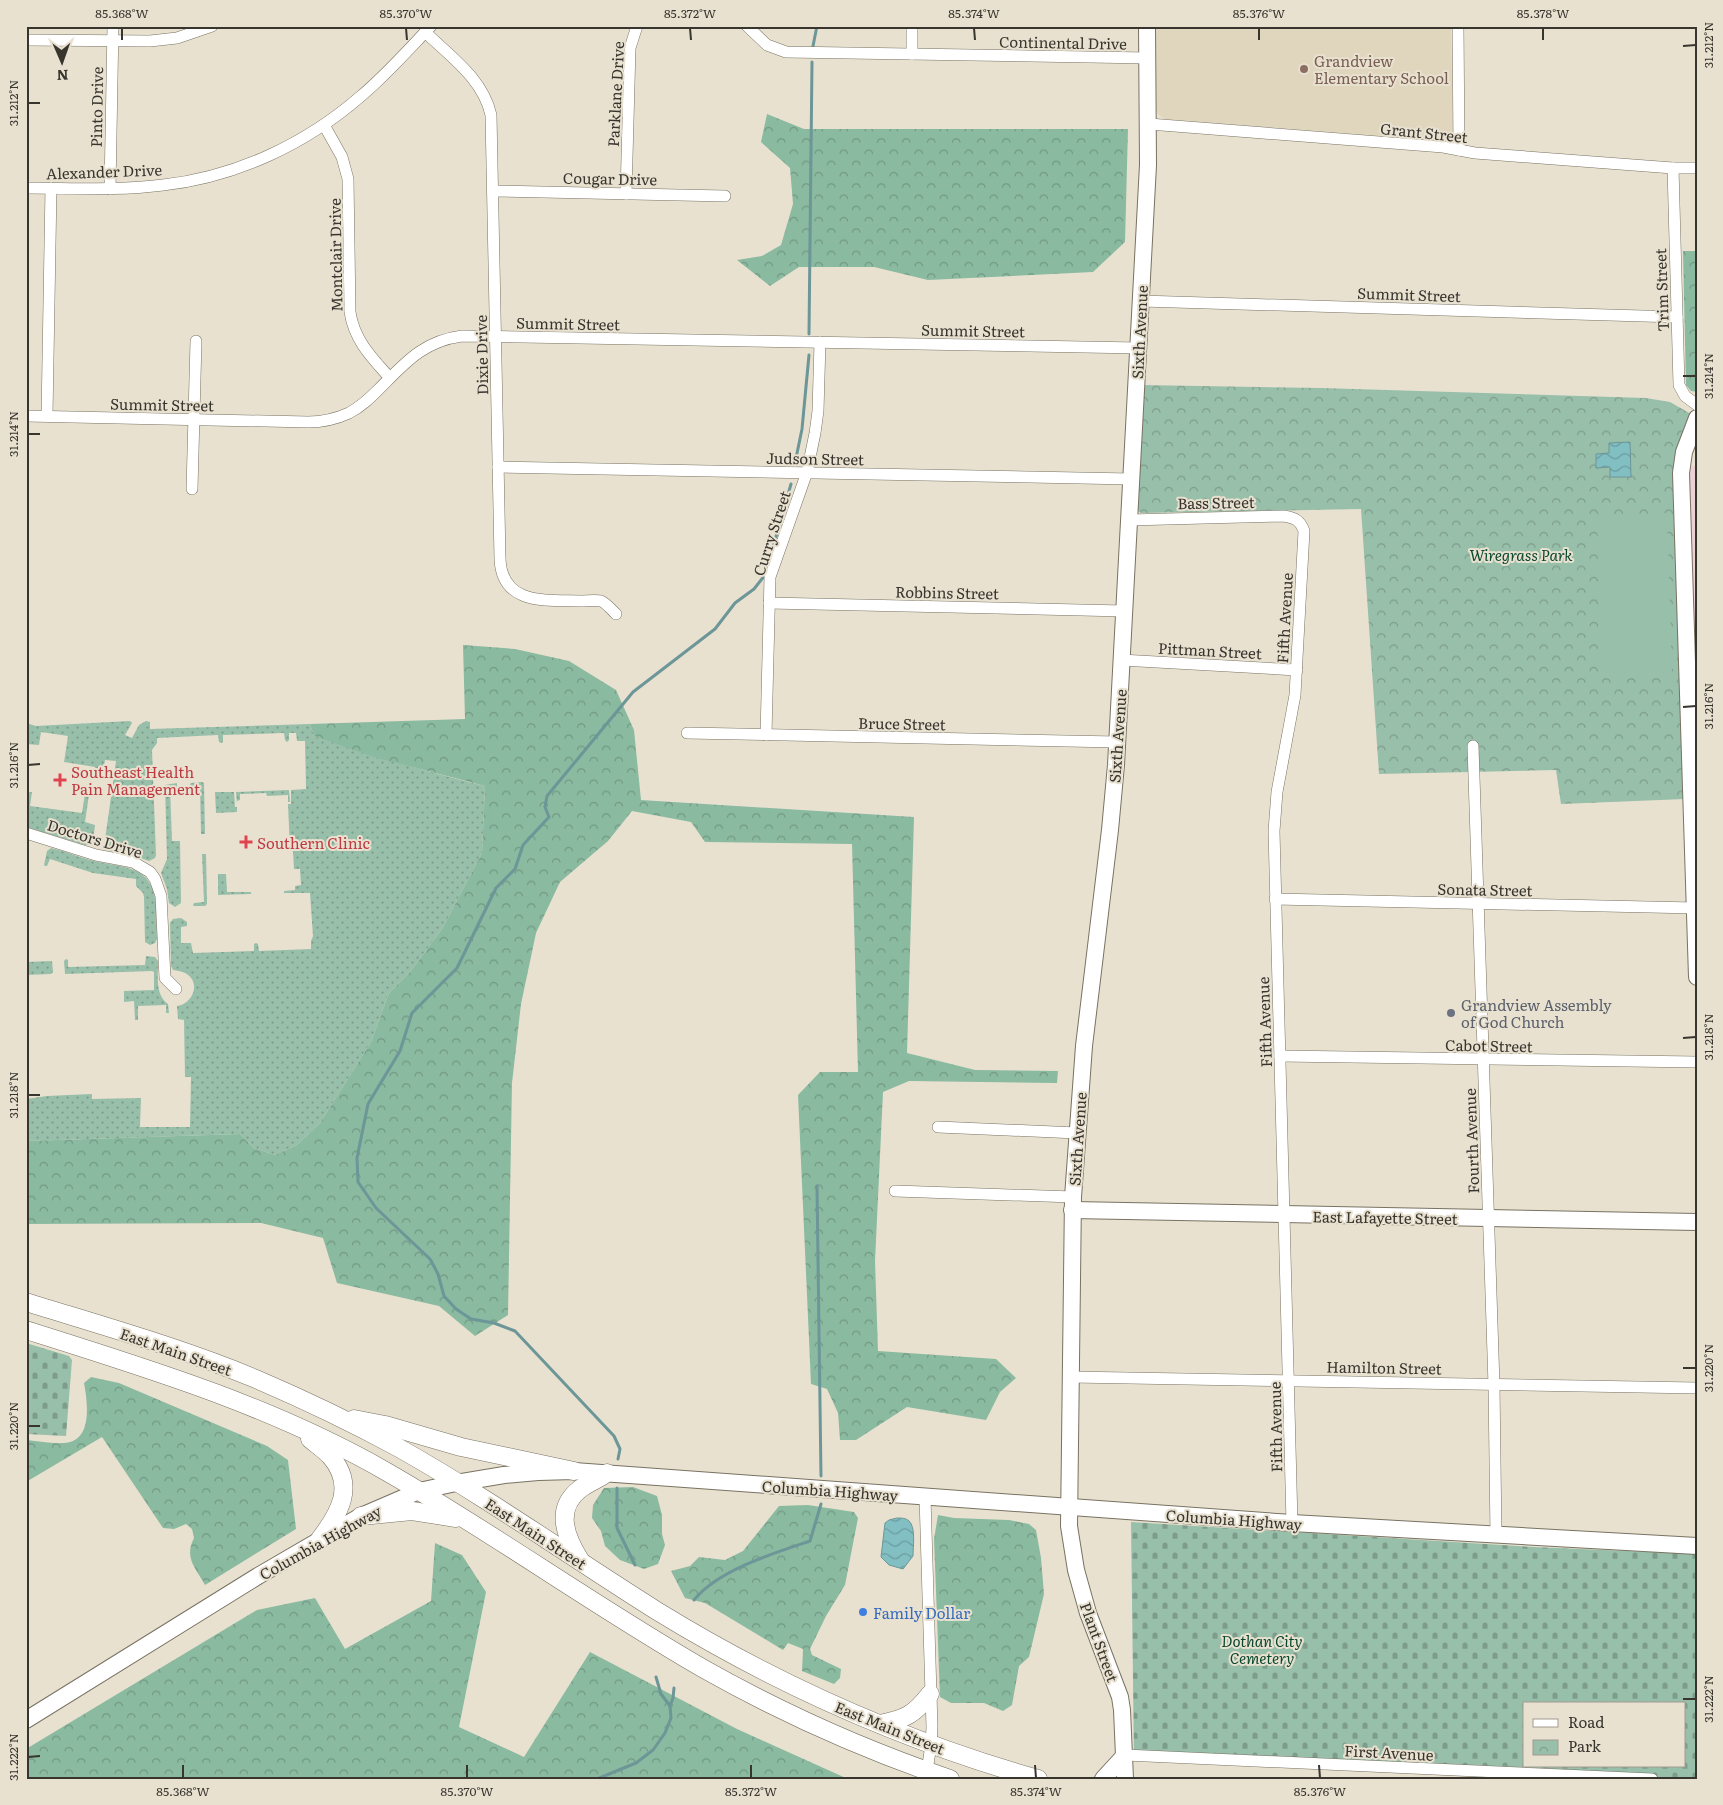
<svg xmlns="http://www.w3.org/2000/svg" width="1723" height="1805" viewBox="0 0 1723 1805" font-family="Literata,serif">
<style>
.built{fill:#e0d6be}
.industrial{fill:#ebd0d6}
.grass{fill:url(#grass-dots)}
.forest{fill:url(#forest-crowns)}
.cemetery{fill:url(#cemetery-stones);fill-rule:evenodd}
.park{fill:url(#park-crowns)}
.pitch{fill:#98bfaa}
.water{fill:url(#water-waves);stroke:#6c9697}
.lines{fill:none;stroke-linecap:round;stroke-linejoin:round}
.stream{stroke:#6c9697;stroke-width:3}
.street-casing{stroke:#787262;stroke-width:12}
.secondary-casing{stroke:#787262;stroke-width:18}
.primary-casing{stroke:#787262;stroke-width:19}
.street{stroke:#fff;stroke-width:11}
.secondary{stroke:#fff;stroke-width:16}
.primary{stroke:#fff;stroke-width:18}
.ticks{fill:none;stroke:#38352f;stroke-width:2}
.education-dot{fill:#8d6e63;stroke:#e9e1d0;stroke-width:2}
.health-dot{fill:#e0444e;stroke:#e9e1d0;stroke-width:2}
.worship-dot{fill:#6b7280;stroke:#e9e1d0;stroke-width:2}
.shop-dot{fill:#3f7fe0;stroke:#e9e1d0;stroke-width:2}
.labels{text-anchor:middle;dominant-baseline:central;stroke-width:4;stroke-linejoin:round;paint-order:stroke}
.street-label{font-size:15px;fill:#38352f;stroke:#e9e1d0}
.education-label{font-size:15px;fill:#785e54;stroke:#e9e1d0;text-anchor:start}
.park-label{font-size:15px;font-style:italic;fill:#07472e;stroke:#e9e1d0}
.health-label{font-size:15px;fill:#be3a42;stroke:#e9e1d0;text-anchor:start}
.worship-label{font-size:15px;fill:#5b616d;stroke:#e9e1d0;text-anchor:start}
.shop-label{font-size:15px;fill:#366cbe;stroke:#e9e1d0;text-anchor:start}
.neatline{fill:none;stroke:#38352f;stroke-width:2}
.ticks-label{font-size:12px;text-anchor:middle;fill:#38352f}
</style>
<defs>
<pattern id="grass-dots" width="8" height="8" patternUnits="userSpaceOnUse" patternTransform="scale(1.25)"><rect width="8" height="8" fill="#98bfaa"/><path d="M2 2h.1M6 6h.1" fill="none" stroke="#7d9c8b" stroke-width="1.8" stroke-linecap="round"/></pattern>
<pattern id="forest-crowns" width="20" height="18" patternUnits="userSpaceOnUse" patternTransform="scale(1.25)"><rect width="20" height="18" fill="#8abaa0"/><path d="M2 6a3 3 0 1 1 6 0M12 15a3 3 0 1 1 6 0" fill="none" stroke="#729883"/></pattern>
<pattern id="cemetery-stones" width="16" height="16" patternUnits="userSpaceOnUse" patternTransform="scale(1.25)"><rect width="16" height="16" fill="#98bfaa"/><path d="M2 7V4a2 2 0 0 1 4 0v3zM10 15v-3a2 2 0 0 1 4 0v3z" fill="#7d9c8b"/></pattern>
<pattern id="park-crowns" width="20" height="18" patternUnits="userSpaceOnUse" patternTransform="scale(1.25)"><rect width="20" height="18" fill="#98bfaa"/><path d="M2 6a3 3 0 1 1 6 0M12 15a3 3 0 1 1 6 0" fill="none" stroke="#7d9c8b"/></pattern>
<pattern id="water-waves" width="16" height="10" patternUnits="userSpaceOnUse" patternTransform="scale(1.25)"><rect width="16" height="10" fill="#82bfc3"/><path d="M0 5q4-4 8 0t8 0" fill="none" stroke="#6b9c9f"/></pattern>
</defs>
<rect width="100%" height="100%" fill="#e9e1d0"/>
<polygon class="built" points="1155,26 1451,26 1453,136 1445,141 1164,119 1158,114 1156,111"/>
<polygon class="industrial" points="1688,466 1697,466 1697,698"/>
<g class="grass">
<path d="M130 721 132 723 125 735 132 738 139 725 146 721 150 722V729L310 724 314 736C371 755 427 772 485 786L482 853 442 929 410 972 389 993 371 1042 320 1123 297 1145 275 1155 254 1148 240 1134 26 1141V1099L47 1096 92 1094V1099L141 1098 140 1127H190L191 1077H185L184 1020 178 1019 177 1006C193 1004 202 982 185 973 182 971 177 971 173 970L171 966 170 923 173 919 181 918 187 922V926L181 927V943H191L193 953 254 951V944L256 943 258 944 259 951 311 949V941L313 936 310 893H284V891L295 890V886L301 885 300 869H294L293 851 290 850 288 804H291V790L306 789 305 741H297L296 733H289V740L287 742 285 740 284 733 223 735V742L221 743 219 742 218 735 157 738V743L152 750 156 855 155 858 149 861 126 853 106 850 104 847 116 761 105 760 103 772 101 773 95 772V767L64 762 68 736 41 732 39 745 26 744V723L36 726Z"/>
<polygon points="202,782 204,783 205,834 201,834 200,786 191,786 190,784 191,783"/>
<polygon points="177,783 177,787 170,788 172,841 180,841 181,903 175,907 169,903 167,889 161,873 167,859 165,785"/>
<polygon points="86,787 90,788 85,822 95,825 93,841 90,845 85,845 26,827 26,792 32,792 30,806 82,813"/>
<polygon points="289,790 290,802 288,802 288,795 267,796 266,793 240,794 240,800 237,801 237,804 236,792"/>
<polygon points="215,792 234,792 235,807 237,807 237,812 216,813"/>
<path d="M51 848C69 852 85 860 104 863 114 865 124 866 134 870 161 880 156 916 157 939L155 943 150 945 145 942 144 897 143 893 136 886V879L93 873 50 859 47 866H45L44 865 47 851Z"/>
<polygon points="202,854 206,854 207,904 205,906 194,906 193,905 194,903 204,902"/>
<polygon points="218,874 226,874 227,892 251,892 251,894 218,895"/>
<path d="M146 956 155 957 158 961C158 976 155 995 168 1004L169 1013H166V1005L138 1006V1020H135L134 1001 124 1002V991L154 990V972L152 971 65 974 64 961 66 959 68 960V967L145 965Z"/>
<polygon points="52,961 53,972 51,974 26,975 26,962"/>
</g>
<g class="forest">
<polygon points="767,114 804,129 1128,129 1125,242 1093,272 928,280 874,267 799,267 770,286 737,260 762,256 781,245 793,204 790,168 761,142"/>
<polygon points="1683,251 1697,251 1697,392 1691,391 1686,385"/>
<polygon points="463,645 515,649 569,661 616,690 634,730 641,800 914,817 907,1053 975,1070 1058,1071 1057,1083 909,1081 883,1092 875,1261 878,1351 996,1359 1016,1378 1000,1392 986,1420 907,1407 856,1440 840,1440 838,1413 827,1389 811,1384 798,1095 820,1072 858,1072 852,844 705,842 691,822 632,811 608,841 560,882 536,933 521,1004 512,1083 508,1315 475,1336 439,1306 337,1283 323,1238 261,1223 26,1224 26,1141 240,1134 254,1148 275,1155 297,1145 320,1123 371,1042 389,993 410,972 442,929 482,853 485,786 374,757 314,736 310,724 465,719"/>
<path d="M91 1377 119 1383 267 1446 288 1460 296 1529 205 1585C195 1567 184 1558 194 1538L192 1529 186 1524 174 1529 163 1528 102 1437 26 1482V1440C38 1441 62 1446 73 1441 92 1433 87 1399 84 1383Z"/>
<polygon points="633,1487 657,1496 662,1515 662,1534 665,1545 658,1564 644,1569 620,1560 605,1546 601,1531 592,1518 593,1505 604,1488"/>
<polygon points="808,1505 854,1512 858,1518 845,1585 826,1616 810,1649 812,1655 841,1669 840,1678 834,1684 802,1671 803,1649 788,1643 783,1650 705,1603 685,1598 671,1571 690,1566 699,1557 725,1560 743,1551 779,1506"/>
<polygon points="938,1515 954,1518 1009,1520 1029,1524 1036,1530 1041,1558 1044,1594 1029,1657 1019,1666 1012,1705 1003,1711 984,1703 951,1703 940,1697 934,1539"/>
<polygon points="435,1543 462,1555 486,1592 459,1727 524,1757 590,1652 737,1729 848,1779 26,1779 26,1749 257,1610 315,1598 345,1649 431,1601"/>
</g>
<g class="cemetery">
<polygon points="26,1343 69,1356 72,1360 66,1436 26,1434"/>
<path d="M1131 1522 1534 1547 1697 1554V1779H1527L1134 1760ZM1524 1704H1684V1766H1524Z"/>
</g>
<polygon class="park" points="1143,385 1321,388 1646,398 1670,402 1691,414 1676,458 1685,799 1561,804 1556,770 1379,774 1361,509 1141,513 1137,510"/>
<polygon class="pitch" points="1667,513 1672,676 1602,678 1597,515"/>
<g class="water">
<polygon points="1630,442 1631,477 1610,477 1610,467 1596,468 1596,454 1609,453 1609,443"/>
<path d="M897 1518C901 1518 906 1518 909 1521 916 1527 913 1547 913 1556L903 1569 889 1565 881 1557 885 1523 889 1520Z"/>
</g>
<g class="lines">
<g class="stream">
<polyline points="813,46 817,26"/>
<polyline points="809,334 812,62"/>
<polyline points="795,463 802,429 809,355"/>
<polyline points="817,1186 821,1476"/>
<polyline points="618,1459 620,1449 614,1436 515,1331 494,1323 471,1319 456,1309 444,1296 438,1274 430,1259 376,1208 358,1182 357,1158 368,1104 400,1051 412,1013 457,968 496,888 515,869 523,845 549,817 545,807 547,796 633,692 715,629 735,603 754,589 765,575 791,484"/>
<polyline points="617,1488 617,1528 635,1565"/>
<path d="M694 1600C718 1570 774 1553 810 1541L821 1504"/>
<polyline points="670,1706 673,1698 674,1688"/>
<polyline points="597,1779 636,1763 653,1750 665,1733 671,1718 670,1706 661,1694 656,1677"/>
</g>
<g class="street-casing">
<g id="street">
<polyline points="747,26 767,45 786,52 1148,58"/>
<polyline points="1458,26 1459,150"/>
<path d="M425 32C451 57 483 79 491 115L500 559C502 606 547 600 581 601 587 601 596 600 601 601 606 603 612 610 616 614"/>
<polyline points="26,40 150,41 177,38 212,26"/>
<polyline points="912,54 912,26"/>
<polyline points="1149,124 1443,147 1475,153 1673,168 1697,168"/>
<path d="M324 125 342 157 348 179 350 312C354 340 372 358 390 378"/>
<polyline points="1673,168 1679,385 1685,396 1697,405"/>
<path d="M26 188C72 188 118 191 163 185 236 177 306 144 361 96 386 75 408 50 431 26"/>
<polyline points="110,189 113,26"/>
<polyline points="493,191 725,196"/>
<polyline points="626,194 630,48 637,26"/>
<polyline points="1141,301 1677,317"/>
<path d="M26 416 308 422C323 422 336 419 349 413 361 407 370 398 379 389 405 363 423 341 462 336L1138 348"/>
<polyline points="47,416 51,188"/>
<polyline points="498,467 1131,479"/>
<polyline points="192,489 196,341"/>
<path d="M1129 520 1284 516C1295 518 1300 520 1304 531L1295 695 1277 792 1274 831 1292 1523"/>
<polyline points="769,603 1124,611"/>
<polyline points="1121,660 1297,670"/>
<polyline points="687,733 1117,742"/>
<polyline points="766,735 770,577 807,472 815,433 818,411 820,342"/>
<polyline points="1473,746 1494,1385 1496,1536"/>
<polyline points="26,833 96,855 133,862 150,872 155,879 161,896 165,978 176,989"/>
<polyline points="1275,899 1695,908"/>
<polyline points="1280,1056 1697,1062"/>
<polyline points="938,1127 1077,1133"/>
<polyline points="895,1191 1073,1197"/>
<polyline points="1071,1377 1697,1388"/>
<polyline points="925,1497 932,1727 931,1745 927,1771"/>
<polyline points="1125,1755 1652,1779"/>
</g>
</g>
<g class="secondary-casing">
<g id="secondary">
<polyline points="1697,418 1684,452 1681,473 1697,977"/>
<polyline points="1072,1210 1697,1222"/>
<polyline points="26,1720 258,1576 361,1516 419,1491 456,1483 504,1475 538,1472 574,1471 1292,1523 1697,1546"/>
<polyline points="1103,1779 1125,1755"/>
<polyline points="1125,1779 1122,1710 1120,1697 1088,1613 1076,1570 1069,1526 1073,1197 1084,1046 1110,830 1116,765 1148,165 1147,26"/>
</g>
</g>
<g class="primary-casing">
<g id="primary">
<path d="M26 1302C103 1326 182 1348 256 1379 305 1400 353 1423 399 1448 488 1498 571 1557 657 1611 776 1684 904 1741 1038 1779"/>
<path d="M26 1330C150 1369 274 1407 387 1472 495 1534 596 1607 704 1669 782 1713 865 1750 950 1779"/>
<polyline points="354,1419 385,1425 461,1447 574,1471"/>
<path d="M310 1439C317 1445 325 1450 331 1457 356 1486 339 1514 320 1539"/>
<polyline points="361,1516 412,1511 456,1518"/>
<path d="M580 1560C566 1538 554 1509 580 1489 588 1483 598 1479 607 1473"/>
<path d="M880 1724C905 1719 914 1715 930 1694"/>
</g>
</g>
<use href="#street" class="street"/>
<use href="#secondary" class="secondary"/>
<use href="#primary" class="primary"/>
</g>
<path class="ticks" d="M122 28V40M406 28 407 40M690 28 691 40M974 28 975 40M1259 28V40M1543 28V40M1683 46 1696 45M28 103H40M1683 376H1696M28 434H40M1683 707 1696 706M28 765 40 764M1683 1038 1696 1037M28 1095H40M1683 1368H1696M28 1426H40M1683 1699H1696M28 1757 40 1756M183 1765V1778M467 1765V1778M751 1765V1778M1035 1765 1036 1778M1319 1765 1320 1778"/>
<circle class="education-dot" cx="1304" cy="69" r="5"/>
<g class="health-dot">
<path d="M57.5 772.5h5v5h5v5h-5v5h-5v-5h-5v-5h5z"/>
<path d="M243.5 834.5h5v5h5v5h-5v5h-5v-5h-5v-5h5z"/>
</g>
<circle class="worship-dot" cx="1451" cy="1013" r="5"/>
<circle class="shop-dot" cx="863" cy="1612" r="5"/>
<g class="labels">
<g class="street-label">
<text transform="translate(1063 42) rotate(1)">Continental Drive</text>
<text transform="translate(615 94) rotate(-87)">Parklane Drive</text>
<text transform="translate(96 107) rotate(-89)">Pinto Drive</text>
<text transform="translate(1424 132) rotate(6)">Grant Street</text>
<text transform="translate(104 171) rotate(-2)">Alexander Drive</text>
<text transform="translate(610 178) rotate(1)">Cougar Drive</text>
<text transform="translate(335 255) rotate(-91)">Montclair Drive</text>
<text transform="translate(1661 290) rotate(-92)">Trim Street</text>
<text transform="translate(1409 294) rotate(2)">Summit Street</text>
<text transform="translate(568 323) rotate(1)">Summit Street</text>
<text transform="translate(973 330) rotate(1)">Summit Street</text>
<text transform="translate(1139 332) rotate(-87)">Sixth Avenue</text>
<text transform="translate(481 355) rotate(-91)">Dixie Drive</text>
<text transform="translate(162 404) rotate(1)">Summit Street</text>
<text transform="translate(815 458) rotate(1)">Judson Street</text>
<text transform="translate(1216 502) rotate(-1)">Bass Street</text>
<text transform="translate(771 533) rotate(-72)">Curry Street</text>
<text transform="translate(947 592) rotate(1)">Robbins Street</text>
<text transform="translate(1284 618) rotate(-87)">Fifth Avenue</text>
<text transform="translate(1210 650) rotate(3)">Pittman Street</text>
<text transform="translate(902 723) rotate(1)">Bruce Street</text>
<text transform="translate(1117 736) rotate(-86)">Sixth Avenue</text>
<text transform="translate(95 838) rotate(17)">Doctors Drive</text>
<text transform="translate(1485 889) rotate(1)">Sonata Street</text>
<text transform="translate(1264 1022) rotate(-92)">Fifth Avenue</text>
<text transform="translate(1489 1045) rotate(1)">Cabot Street</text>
<text transform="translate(1077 1139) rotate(-86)">Sixth Avenue</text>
<text transform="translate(1471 1141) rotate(-92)">Fourth Avenue</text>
<text transform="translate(1385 1217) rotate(1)">East Lafayette Street</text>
<text transform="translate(176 1351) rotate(19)">East Main Street</text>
<text transform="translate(1384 1367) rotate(1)">Hamilton Street</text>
<text transform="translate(1275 1427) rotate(-91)">Fifth Avenue</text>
<text transform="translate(830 1490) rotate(4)">Columbia Highway</text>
<text transform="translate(1234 1519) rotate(4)">Columbia Highway</text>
<text transform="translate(536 1533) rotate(33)">East Main Street</text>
<text transform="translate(320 1542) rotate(-29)">Columbia Highway</text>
<text transform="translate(1100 1642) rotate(70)">Plant Street</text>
<text transform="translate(890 1727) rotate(22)">East Main Street</text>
<text transform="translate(1389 1752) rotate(3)">First Avenue</text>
</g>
<g class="education-label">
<text x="1314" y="60">Grandview<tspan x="1314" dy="17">Elementary School</tspan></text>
</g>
<g class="park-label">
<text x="1521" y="554">Wiregrass Park</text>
<text x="1262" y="1640">Dothan City<tspan x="1262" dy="17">Cemetery</tspan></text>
</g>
<g class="health-label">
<text x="71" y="771">Southeast Health<tspan x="71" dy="17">Pain Management</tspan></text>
<text x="257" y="842">Southern Clinic</text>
</g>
<g class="worship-label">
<text x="1461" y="1004">Grandview Assembly<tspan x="1461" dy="17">of God Church</tspan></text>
</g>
<g class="shop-label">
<text x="873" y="1612">Family Dollar</text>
</g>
</g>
<rect width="1723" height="1805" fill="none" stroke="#e9e1d0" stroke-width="55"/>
<rect x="1523" y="1702" width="162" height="65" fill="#e9e1d0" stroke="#a29c90"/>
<rect x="1533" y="1719" width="25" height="8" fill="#ffffff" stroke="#a29c90"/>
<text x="1568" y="1728" font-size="15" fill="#38352f">Road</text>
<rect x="1533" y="1740" width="25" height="15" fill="url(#park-crowns)" stroke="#a29c90"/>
<text x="1568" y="1752" font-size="15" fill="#38352f">Park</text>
<g transform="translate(62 62) rotate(178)" stroke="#e9e1d0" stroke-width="4" paint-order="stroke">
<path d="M0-4L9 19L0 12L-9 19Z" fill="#38352f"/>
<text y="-8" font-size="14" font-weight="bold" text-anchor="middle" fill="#38352f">N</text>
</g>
<rect x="28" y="28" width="1668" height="1750" class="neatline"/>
<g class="ticks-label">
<text x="122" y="18">85.368°W</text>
<text x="406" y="18">85.370°W</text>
<text x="690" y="18">85.372°W</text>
<text x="974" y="18">85.374°W</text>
<text x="1259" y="18">85.376°W</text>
<text x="1543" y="18">85.378°W</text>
<text transform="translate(1709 45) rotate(-90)" y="4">31.212°N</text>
<text transform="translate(14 103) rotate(-90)" y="4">31.212°N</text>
<text transform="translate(1709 376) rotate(-90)" y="4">31.214°N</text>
<text transform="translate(14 434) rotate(-90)" y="4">31.214°N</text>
<text transform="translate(1709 706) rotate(-90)" y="4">31.216°N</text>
<text transform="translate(14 765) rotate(-90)" y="4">31.216°N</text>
<text transform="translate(1709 1037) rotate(-90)" y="4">31.218°N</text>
<text transform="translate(14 1095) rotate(-90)" y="4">31.218°N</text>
<text transform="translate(1709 1368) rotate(-90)" y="4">31.220°N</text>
<text transform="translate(14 1426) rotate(-90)" y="4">31.220°N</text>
<text transform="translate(1709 1699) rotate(-90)" y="4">31.222°N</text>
<text transform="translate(14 1757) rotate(-90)" y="4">31.222°N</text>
<text x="183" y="1796">85.368°W</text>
<text x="467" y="1796">85.370°W</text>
<text x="751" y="1796">85.372°W</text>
<text x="1036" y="1796">85.374°W</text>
<text x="1320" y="1796">85.376°W</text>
</g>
</svg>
